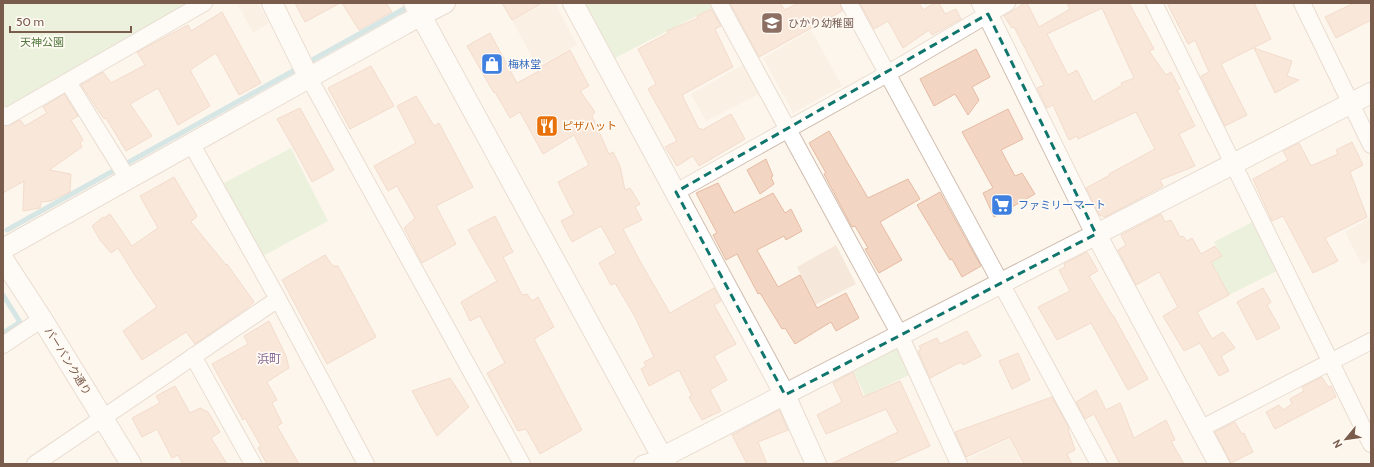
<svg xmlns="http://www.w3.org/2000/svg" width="1374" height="467" viewBox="0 0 1374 467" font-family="Cabin,'Noto Sans JP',sans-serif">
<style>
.residential{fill:#f5e8da}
.green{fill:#d8ecc9}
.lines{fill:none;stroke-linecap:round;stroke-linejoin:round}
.stream{stroke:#a5d3da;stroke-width:5}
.building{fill:#f3d5c3;stroke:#e6bba3;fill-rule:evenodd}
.minor-casing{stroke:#d1beb0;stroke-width:18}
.tertiary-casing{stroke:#d1beb0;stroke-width:22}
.minor{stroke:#fff;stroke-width:16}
.tertiary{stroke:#fff;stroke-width:20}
.marked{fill:none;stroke:#0f766e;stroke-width:3;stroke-dasharray:8 5;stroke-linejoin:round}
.labels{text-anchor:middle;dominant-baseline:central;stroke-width:3.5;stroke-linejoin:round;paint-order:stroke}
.education-label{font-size:11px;fill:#785e54;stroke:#fffaf3;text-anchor:start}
.park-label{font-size:11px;fill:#537a41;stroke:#fffaf3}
.shop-label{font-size:11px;fill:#366cbe;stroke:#fffaf3;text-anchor:start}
.food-label{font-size:11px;fill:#c56008;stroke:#fffaf3;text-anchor:start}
.street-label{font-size:11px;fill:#7a5c4d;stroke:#fffaf3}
.neighbourhood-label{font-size:12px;fill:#846695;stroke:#fffaf3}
</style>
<rect width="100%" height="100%" fill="#fdf6ec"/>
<g class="residential">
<polygon points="237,3 258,3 269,23 253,33"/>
<polygon points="545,3 555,3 577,45 537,66 512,20"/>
<polygon points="811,30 842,86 793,113 763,58"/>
<polygon points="746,63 761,93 706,121 691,94"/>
<polygon points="1371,217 1371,260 1362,265 1345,232"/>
<polygon points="836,245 856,284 815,305 797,267"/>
<polygon points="1011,438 1022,464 967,464 965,460"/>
</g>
<g class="green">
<polygon points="3,3 189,3 6,107 3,104"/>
<polygon points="585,3 712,3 714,7 615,58"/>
<polygon points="291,148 328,221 263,256 222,184"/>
<polygon points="1254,221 1279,270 1229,295 1211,262 1222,256 1214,242"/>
<polygon points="892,347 901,350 911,374 865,396 852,368"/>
</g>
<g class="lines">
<g class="stream">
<polyline points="307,63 411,5"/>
<polyline points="7,230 300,67"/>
<polyline points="3,295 20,322 3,333"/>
</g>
</g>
<g class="building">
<polygon points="295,3 340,3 305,22"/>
<polygon points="342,3 386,3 392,12 359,30"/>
<polygon points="502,3 542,3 512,20"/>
<polygon points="730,3 780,3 785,10 798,3 840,3 842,11 759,57"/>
<polygon points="860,3 919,3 923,10 935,3 939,3 945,14 956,9 961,19 932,35 929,30 903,48 888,21 874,29"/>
<path d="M1025 3H1027L1039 27 1070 9 1067 3H1129L1154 49 1149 51 1166 75 1171 72 1180 89 1177 90 1195 126 1179 134 1195 166 1160 180 1163 186 1105 217 1099 215 1086 188 1110 175 1109 174 1155 149 1136 112 1078 139 1077 136 1069 140 1053 105 1047 108 1037 88 1044 85 1014 27 1012 28 1004 16ZM1102 8 1134 78 1121 83 1122 85 1093 102 1077 70 1068 75 1047 34Z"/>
<polygon points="1167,3 1254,3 1271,39 1221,64 1247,115 1225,126 1201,76 1209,72 1195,40 1188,44"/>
<polygon points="1354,3 1371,3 1371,20 1336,38 1325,17"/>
<polygon points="711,9 721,26 715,29 733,67 682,95 699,129 700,128 702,130 731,114 745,139 699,166 693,156 677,166 665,147 677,141 648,89 656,84 638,49 668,33 667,31 698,18 697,16"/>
<polygon points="222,12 261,83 239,95 216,53 190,70 210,106 178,125 158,88 130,104 152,136 126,151 106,118 104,119 81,85 103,72 111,83 145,65 137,52 188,25 191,31"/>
<polygon points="490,33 517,83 539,71 538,68 570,50 589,86 580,91 595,112 592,116 609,154 613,152 620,166 625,190 630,188 640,204 635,207 642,220 623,229 641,263 670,313 714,288 721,301 714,305 736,344 714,356 727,380 710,390 721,411 702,420 689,397 692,396 679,370 649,386 641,369 646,366 644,362 654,357 634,315 615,283 611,285 599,263 616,253 601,226 572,242 561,221 574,214 558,182 589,165 574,135 543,154 520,112 510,118 495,92 494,93 467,46"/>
<polygon points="1254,48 1292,61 1287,76 1299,80 1275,93"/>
<polygon points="976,49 990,77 972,87 979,100 968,115 955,94 934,106 920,79"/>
<polygon points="371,66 394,106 350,129 328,88"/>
<polygon points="64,94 78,116 71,120 83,140 80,143 82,147 49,170 71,174 70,192 51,201 41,202 40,208 23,211 24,181 3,193 3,126 10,125 20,120 25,126 47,113 43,107"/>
<polygon points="416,96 434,126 439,123 473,187 436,206 456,244 422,263 404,228 415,218 397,186 388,191 374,166 416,143 397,106"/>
<polygon points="300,108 334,170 312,182 297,154 277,119"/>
<polygon points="1008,109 1023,139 1001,150 1015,176 1022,173 1035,194 994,217 983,193 993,188 962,132"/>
<polygon points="829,131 868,198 908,179 920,199 880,222 902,260 879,273 865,249 868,248 855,226 852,227 824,174 826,173 809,143"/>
<polygon points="1352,142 1363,165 1350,172 1367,217 1325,238 1338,261 1313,273 1283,216 1272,221 1253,179 1288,160 1283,151 1299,143 1311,166 1338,154 1336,150"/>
<polygon points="766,159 773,176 771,177 774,184 760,194 747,170"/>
<polygon points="174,177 197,216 191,222 226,265 227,264 254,302 247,308 195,344 186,332 142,360 123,331 157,307 136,277 118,248 111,253 100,240 92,226 103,217 104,218 110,214 132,246 158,228 140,196"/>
<polygon points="718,183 734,213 773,193 785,213 791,209 802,231 786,240 784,236 757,250 778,287 800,275 817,308 846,293 859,318 836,331 831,322 795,344 785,328 782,329 760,293 758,294 737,254 726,260 713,235 717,233 696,193"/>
<polygon points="940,192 981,266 962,277 952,259 950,260 917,205"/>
<polygon points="1161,214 1165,222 1171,220 1180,237 1183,236 1187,241 1192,238 1201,254 1215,246 1222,256 1211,262 1229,295 1197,312 1212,339 1223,332 1235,348 1221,356 1229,371 1219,376 1200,343 1184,351 1163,316 1178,307 1159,272 1136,285 1118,250 1126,245 1121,235"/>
<polygon points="495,216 513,252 503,257 522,295 527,294 532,301 538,297 554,327 534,339 582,430 540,454 526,429 518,431 487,373 505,363 480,316 470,321 461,302 497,281 468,230"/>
<polygon points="1087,252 1098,271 1089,276 1112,315 1113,315 1148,379 1128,390 1091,323 1057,340 1038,307 1070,291 1059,270 1065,267 1064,264"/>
<polygon points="325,255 333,266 338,266 376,337 327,364 282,280"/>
<polygon points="1263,288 1271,302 1267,305 1280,328 1257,340 1237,302"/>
<polygon points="269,321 286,356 289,368 267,382 277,400 272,403 282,423 277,426 299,464 267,464 258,448 261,446 245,418 243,420 212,364 248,344 244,336"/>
<polygon points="967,331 981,356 963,365 961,362 930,378 918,351 921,349 919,346 937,338 940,344"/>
<polygon points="1018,353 1030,380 1012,389 999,361"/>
<polygon points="853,372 863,397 900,381 930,446 890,464 831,464 898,432 886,409 826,434 817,415 842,402 833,383"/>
<polygon points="1322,377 1328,387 1331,386 1336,397 1275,429 1266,412 1279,405 1283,410 1292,404 1290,399 1304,391 1302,387"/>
<polygon points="450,378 469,407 437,436 412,391"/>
<polygon points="175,386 190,413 200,408 208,412 220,432 211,438 227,464 183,464 178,455 172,458 157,429 142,437 132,418 160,403 156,396"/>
<polygon points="1096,390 1106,410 1120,403 1134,438 1166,420 1175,440 1171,441 1184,464 1120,464 1094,414 1085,419 1076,402"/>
<polygon points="1052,397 1069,428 1068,429 1075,450 1067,454 1072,464 1024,464 1010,437 966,457 955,432"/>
<polygon points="779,410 788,430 758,442 767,464 747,464 732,435"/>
<polygon points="1235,422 1242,434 1244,433 1253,452 1231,463 1215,432"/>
</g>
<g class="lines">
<g class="minor-casing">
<g id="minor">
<polyline points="719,3 900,335 959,464"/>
<polyline points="849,3 1099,464"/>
<polyline points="1154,3 1371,444"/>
<polyline points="1302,3 1371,145"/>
<polyline points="309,78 522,464"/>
<polyline points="68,82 128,179"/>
<polyline points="3,115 6,117 204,3"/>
<polyline points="676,192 887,74 1007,3"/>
<polyline points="278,299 366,464"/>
<polyline points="3,345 42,319"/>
<polyline points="193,356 253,464"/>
<polyline points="1200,429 1371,341"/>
<polyline points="35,464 278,299 191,143"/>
<polyline points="642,464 663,457"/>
</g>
</g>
<g class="tertiary-casing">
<g id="tertiary">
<polyline points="272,3 309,78"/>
<polyline points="414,3 666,464"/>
<polyline points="573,3 785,395 816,464"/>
<polyline points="982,3 1096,234 1219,464"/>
<polyline points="3,249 405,24 445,3"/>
<polyline points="3,259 42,319 131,464"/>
<polyline points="663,457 1371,93"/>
</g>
</g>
<use href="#minor" class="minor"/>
<use href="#tertiary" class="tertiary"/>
</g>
<path d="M0 0H1374V467H0ZM988 14 1096 234 785 395 676 192Z" fill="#fdf6ec" fill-opacity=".55" fill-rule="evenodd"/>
<path class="marked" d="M988 14 1096 234 785 395 676 192Z"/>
<defs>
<g id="school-square" transform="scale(1.15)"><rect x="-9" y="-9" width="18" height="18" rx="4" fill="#8d6e63" stroke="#fffaf3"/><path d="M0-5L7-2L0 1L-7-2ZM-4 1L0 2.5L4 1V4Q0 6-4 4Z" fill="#fff"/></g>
<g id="shop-square" transform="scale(1.15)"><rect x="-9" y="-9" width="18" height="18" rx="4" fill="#3f7fe0" stroke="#fffaf3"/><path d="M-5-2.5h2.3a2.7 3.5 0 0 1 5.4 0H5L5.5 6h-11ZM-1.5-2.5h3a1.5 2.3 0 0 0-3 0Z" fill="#fff"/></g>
<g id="restaurant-square" transform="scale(1.15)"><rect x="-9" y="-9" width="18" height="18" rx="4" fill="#e8710a" stroke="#fffaf3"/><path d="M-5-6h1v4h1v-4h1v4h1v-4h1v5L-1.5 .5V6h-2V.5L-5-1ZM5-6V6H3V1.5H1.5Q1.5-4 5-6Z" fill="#fff"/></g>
<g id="supermarket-square" transform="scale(1.15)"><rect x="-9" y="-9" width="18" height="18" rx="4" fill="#3f7fe0" stroke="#fffaf3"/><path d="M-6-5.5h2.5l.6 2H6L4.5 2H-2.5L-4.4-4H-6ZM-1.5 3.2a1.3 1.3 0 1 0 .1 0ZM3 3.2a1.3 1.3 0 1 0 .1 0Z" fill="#fff"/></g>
</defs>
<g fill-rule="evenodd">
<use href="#school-square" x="772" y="23"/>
<use href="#shop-square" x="492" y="64"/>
<use href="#restaurant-square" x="547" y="126"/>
<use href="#supermarket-square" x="1002" y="205"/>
</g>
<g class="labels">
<g class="education-label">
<text x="788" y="23">ひかり幼稚園</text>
</g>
<g class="park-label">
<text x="42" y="42">天神公園</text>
</g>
<g class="shop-label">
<text x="508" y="64">梅林堂</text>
<text x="1018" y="205">ファミリーマート</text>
</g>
<g class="food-label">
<text x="562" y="126">ピザハット</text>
</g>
<g class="street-label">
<text transform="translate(68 361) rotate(58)">バーバンク通り</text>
</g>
<g class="neighbourhood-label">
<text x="269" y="358">浜町</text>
</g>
</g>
<rect width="1374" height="467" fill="none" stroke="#7a5c4d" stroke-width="8"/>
<g transform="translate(1346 439) rotate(241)" stroke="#fffaf3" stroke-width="3" paint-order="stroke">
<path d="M0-3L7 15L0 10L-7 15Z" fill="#7a5c4d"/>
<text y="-6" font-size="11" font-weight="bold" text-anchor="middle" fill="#7a5c4d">N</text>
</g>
<path d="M10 26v6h121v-6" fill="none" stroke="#7a5c4d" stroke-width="2"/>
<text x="16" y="26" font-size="12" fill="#7a5c4d" stroke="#fffaf3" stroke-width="3" paint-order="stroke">50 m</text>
</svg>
